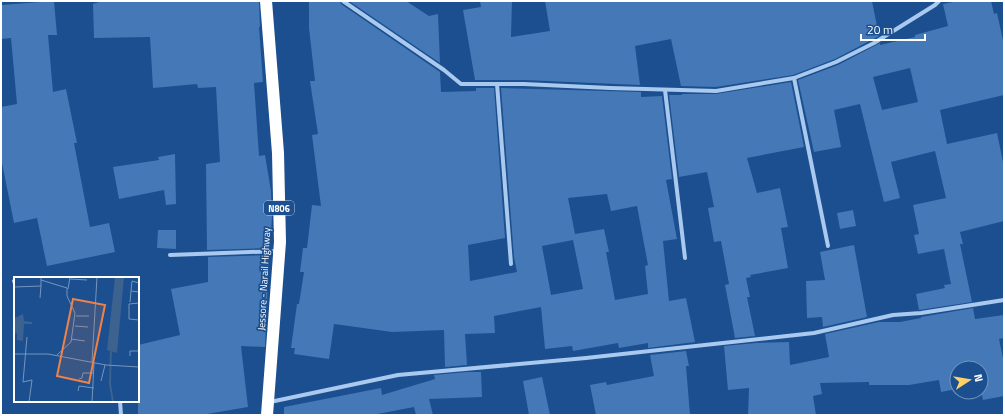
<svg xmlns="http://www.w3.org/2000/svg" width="1005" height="416" viewBox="0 0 1005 416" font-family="'Titillium Web',sans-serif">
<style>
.building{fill:#4478b7;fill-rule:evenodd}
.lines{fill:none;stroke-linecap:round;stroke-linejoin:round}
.street{stroke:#a9c9ee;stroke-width:4}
.highway{stroke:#fff;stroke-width:12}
.labels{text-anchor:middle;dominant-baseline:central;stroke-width:3.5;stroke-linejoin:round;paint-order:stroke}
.shield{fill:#1b4f8f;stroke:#bbcadd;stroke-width:1}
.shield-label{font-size:9px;font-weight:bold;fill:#fff}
.street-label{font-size:10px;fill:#fff;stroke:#1b4f8f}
.inset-river{fill:none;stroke:#3c6290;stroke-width:2}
.inset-road{fill:none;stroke:#7695bc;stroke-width:1}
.view{fill:#ee8249;fill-opacity:0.15;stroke:#ee8249;stroke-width:2}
.inset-edge{fill:none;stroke:#fff;stroke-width:2}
</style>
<rect width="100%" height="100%" fill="#1b4f8f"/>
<g class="building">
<polygon points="54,1 57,35 48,35 53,92 66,89 77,143 74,143 90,227 109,223 115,252 47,266 37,218 14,223 1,158 1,107 17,104 11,38 1,39 1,5"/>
<polygon points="102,1 259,1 260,27 259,27 263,82 254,83 259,156 265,155 271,191 272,217 270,248 207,250 206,164 220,162 216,87 198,88 197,84 153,88 150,37 94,38 93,4"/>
<path d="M309 1H340L341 4 440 72 441 92 476 91V88H494L505 238 468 245 470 281 517 272 514 257 501 88 641 92V97L662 96 672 179 666 180 677 239 663 241 669 301 686 298 695 342 648 348V343L619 348 618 343 573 351 572 346 545 349 541 307 494 316 495 333 465 334 467 365 445 367 444 330 392 332 334 324 329 359 294 354 295 348H291L297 304H299L304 272H300L303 248H307L312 205 321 206 312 135 318 134 310 81H315L309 28ZM607 194 611 211 637 206 648 265 645 266 648 294 615 300 606 252H609L604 229 575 234 568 198ZM573 240 583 289 551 295 542 246Z"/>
<polygon points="349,1 406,1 429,16 438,14 440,63"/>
<polygon points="480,1 512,1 511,37 550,31 545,1 872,1 879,36 835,59 793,75 716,87 681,86 671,39 635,46 640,85 524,80 475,80 463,10 481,7"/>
<path d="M958 1H991L994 14 997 13 1004 45V95L940 110 947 144 997 133 1004 167V221L960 232 963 244H960L972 302 919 310 916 294 945 288 944 285 951 284 944 249 918 254 914 235 919 234 913 205 946 198 935 151 891 162 900 198 884 202 860 104 834 110 841 147 814 152 798 80 838 65 880 43V45L915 37V35L948 26 943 4ZM910 68 918 102 882 110 873 77Z"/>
<polygon points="791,82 804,147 747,158 757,193 780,188 788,227 781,228 788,268 750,275 751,277 746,278 750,297 747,297 755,336 735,338 725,285 729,284 721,241 714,242 708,208 714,207 707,172 679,177 669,95 682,95 682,94 716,94"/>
<polygon points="175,154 176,204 166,205 164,190 119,199 113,167 159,160 158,157"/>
<polygon points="853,210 856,226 840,229 837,213"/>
<polygon points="158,230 176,230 176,249 157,248"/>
<polygon points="854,245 867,317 823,327 822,317 807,318 806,281 825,280 820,252"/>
<polygon points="269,255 265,347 241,346 248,407 201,415 138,415 138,345 180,335 171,289 208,282 208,257"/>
<polygon points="973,308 975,319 1004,315 1004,338 999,339 1004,363 1004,396 983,400 981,391 981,368 957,368 957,389 941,392 939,380 909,385 869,385 869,382 820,383 822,394 813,396 816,415 748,415 749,388 728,390 724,346 756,343 789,342 790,365 829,357 825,334 879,322 900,322 921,318 921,317"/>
<polygon points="686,351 689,366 686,366 690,415 596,415 590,385 606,382 607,385 654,376 650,355"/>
<polygon points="467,372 481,372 482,397 429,399 433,415 416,415 414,407 372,415 284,415 284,407 381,388 382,395 435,379 434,375"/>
<polygon points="542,377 550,415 529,415 523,381"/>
</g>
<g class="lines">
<g class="street">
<polyline points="343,1 444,70 461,84 524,84 610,88 716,91 794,78 836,62 874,43 935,5 939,1"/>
<polyline points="794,78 828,246"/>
<polyline points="497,84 511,264"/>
<polyline points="665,90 685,258"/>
<polyline points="170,255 279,251"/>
<polyline points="14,281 15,283"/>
<polyline points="120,401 121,415"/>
<polyline points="270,402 398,375 586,358 814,333 893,315 921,313 1004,300"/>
</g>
<polyline class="highway" points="266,1 278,153 280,242 267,415"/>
</g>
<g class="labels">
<rect class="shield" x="264" y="201" width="30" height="14" rx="3"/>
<g class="shield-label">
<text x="279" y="208">N806</text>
</g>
<g class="street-label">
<text transform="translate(264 279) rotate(-87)">Jessore - Narail Highway</text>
</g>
</g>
<g transform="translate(14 277)">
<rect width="125" height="125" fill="#1b4f8f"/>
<path d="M101 0H110L103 76 93 73ZM9 37 10 44 18 45V47H10L9 64 3 63V56H0L1 41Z" fill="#3c6290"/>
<path class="inset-river" d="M97 71 96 107 99 125"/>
<path class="inset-road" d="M27 0V3L53 11V19L61 36 57 65 43 78M56 2 73 3M54 12 56 0M117 14 118 4 125 6M0 18V10L27 9V3M26 21 27 9M116 25 117 14 125 15M125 26 115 27V42L125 43M62 39H75M61 49 74 50M13 60 9 105 18 103 15 125M57 62 71 64M0 77H34L92 88 125 90M116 79V74H125M78 85 83 0M65 102 68 101 69 96H80M87 104 91 88M64 114 65 109 80 111M78 125 80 86"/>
<path class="view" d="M59 22 91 28 75 106 43 99Z"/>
<rect width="125" height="125" class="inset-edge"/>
</g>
<rect width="1005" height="416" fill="none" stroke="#ffffff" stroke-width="4"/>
<g transform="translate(969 380) rotate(78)"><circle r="19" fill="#1b4f8f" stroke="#7695bc"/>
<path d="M0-3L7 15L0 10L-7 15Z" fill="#ffd166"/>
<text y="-6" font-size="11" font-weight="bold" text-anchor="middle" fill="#ffffff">N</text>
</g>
<path d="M861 34v6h64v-6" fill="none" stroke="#ffffff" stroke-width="2"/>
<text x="867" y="34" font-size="12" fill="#ffffff" stroke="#1b4f8f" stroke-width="3" paint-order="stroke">20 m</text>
</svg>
